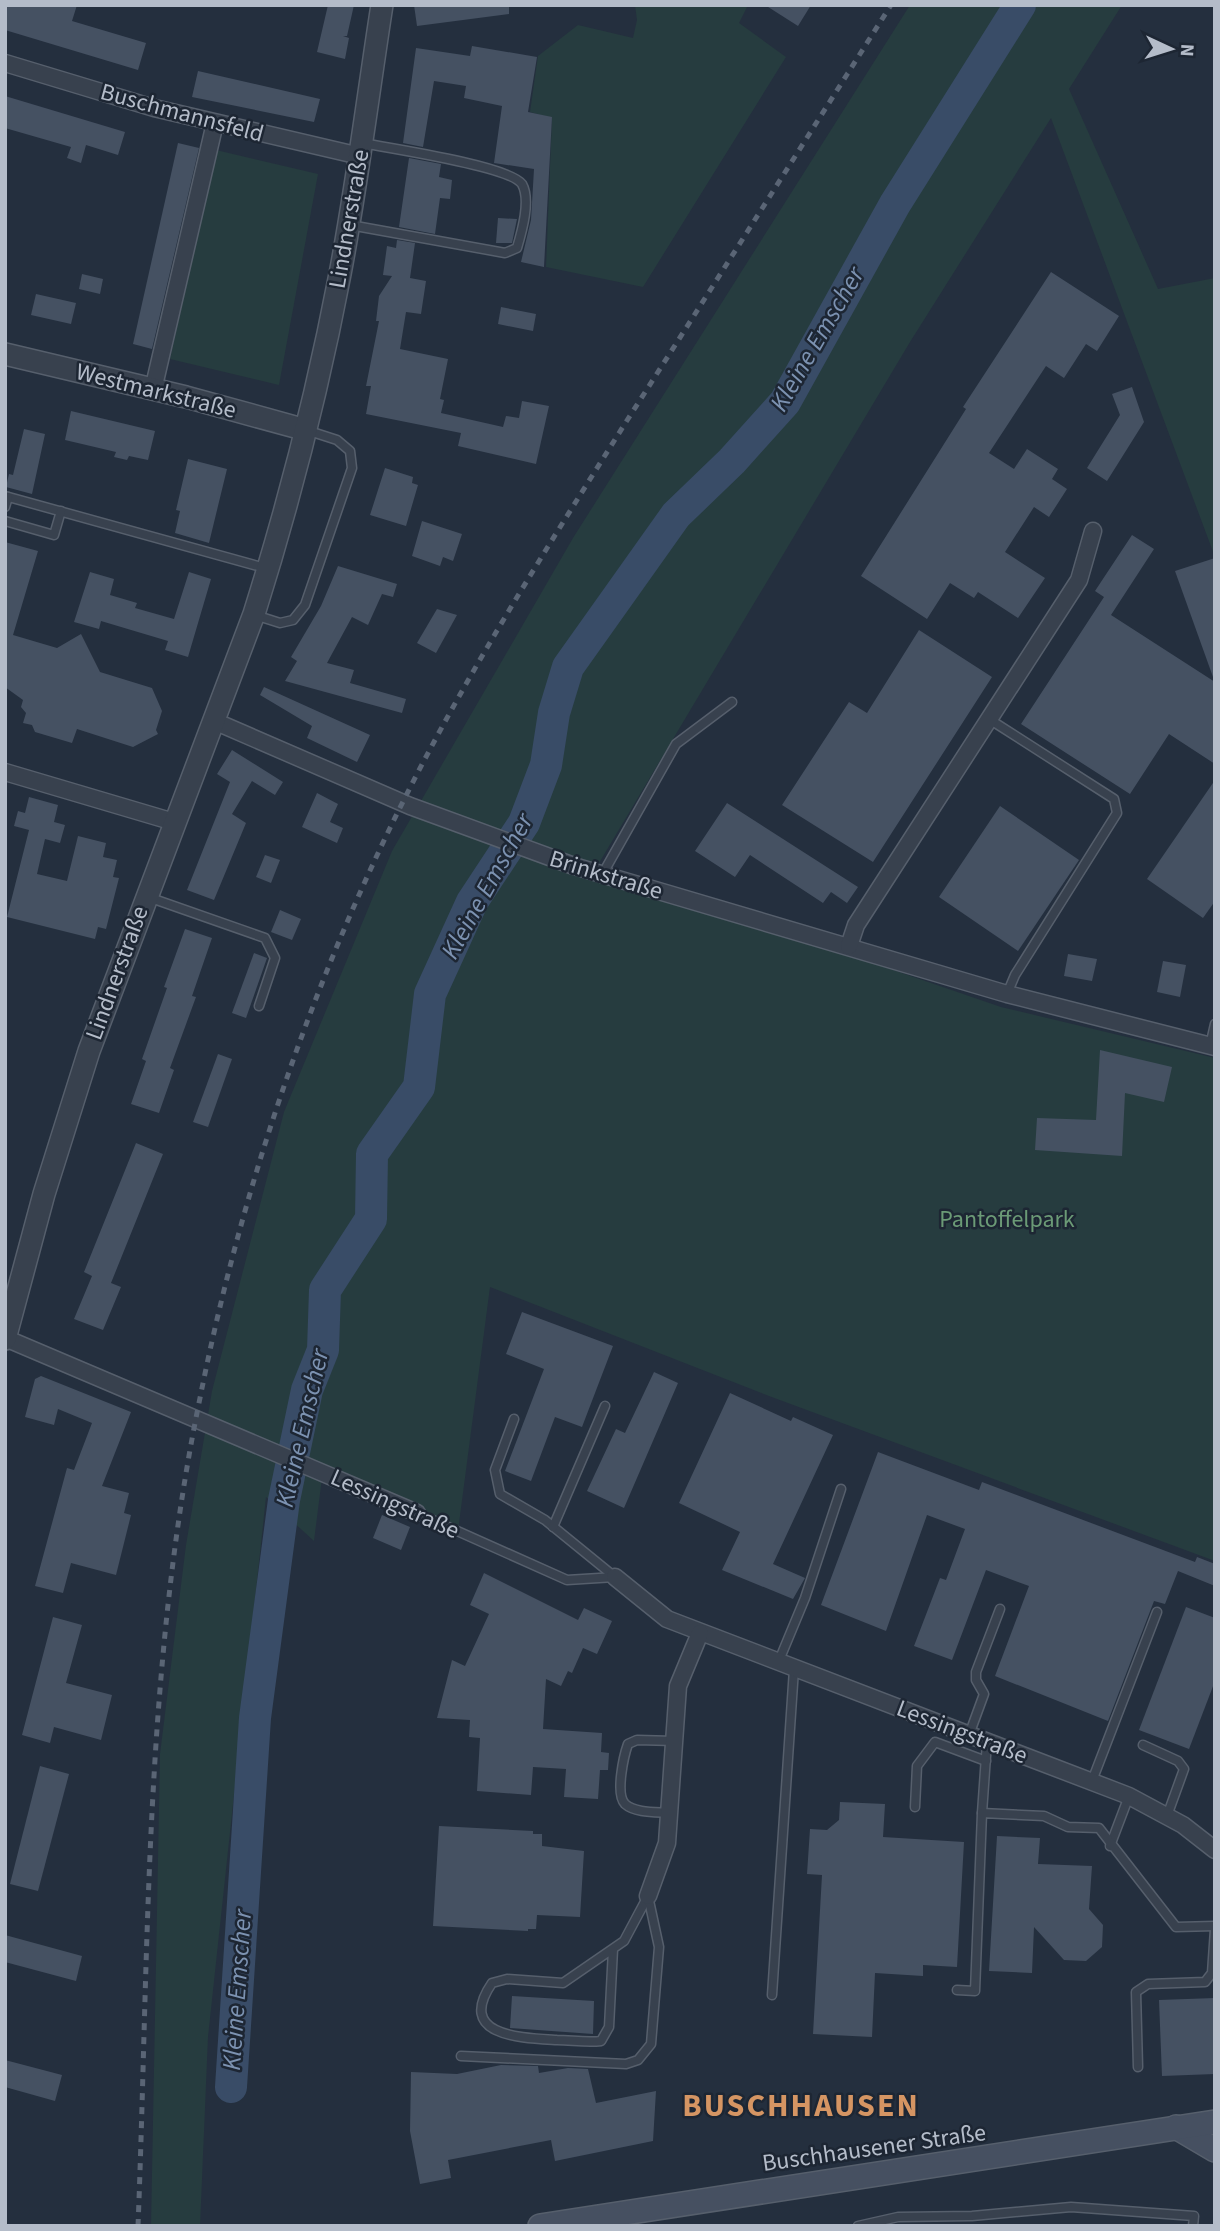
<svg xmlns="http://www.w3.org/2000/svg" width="1220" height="2231" viewBox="0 0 1220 2231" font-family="'Source Sans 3',sans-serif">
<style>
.green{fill:#263c3f}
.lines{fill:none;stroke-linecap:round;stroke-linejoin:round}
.river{stroke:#394c67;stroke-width:32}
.building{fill:#455162}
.service-casing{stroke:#565f6c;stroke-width:11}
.minor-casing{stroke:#565f6c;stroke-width:19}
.tertiary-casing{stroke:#565f6c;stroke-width:24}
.secondary-casing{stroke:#565f6c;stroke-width:26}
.service{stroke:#38414e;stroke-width:8}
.minor{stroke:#38414e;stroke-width:16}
.tertiary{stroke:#38414e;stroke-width:21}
.secondary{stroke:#465061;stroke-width:23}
.rail{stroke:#5a6575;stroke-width:5;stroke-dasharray:7 7;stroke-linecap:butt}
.labels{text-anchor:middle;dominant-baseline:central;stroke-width:5;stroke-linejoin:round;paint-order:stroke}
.street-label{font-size:24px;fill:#b4bcc9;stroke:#1d2633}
.park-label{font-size:24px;fill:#6b9a76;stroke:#1d2633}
.water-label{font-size:26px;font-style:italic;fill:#7c92b1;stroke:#1d2633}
.district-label{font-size:32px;font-weight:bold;letter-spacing:2px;fill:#d59563;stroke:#1d2633}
</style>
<rect width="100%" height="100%" fill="#242f3e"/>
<g class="green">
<polygon points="635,5 748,5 739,23 786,57 643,287 546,267 552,118 530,112 538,56 578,25 633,38 637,20"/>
<polygon points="910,5 1122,5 1069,89 1158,289 1215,278 1215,557 1051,118 910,342 596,868 1001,1007 1215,1058 1215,1561 769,1396 490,1287 458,1531 323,1470 314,1541 266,1497 208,2037 200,2226 151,2226 160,1754 186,1545 212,1391 284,1112 392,851 573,538"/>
<polygon points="216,150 318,174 279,385 170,359"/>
</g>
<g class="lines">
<polyline class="river" points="231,2087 255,1718 284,1500 307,1390 323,1350 325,1290 371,1219 372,1154 419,1087 430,994 472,902 524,823 546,765 554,713 568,667 676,515 732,461 785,402 895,204 1020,5"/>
</g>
<g class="building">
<polygon points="5,5 77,5 72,21 146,43 138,70 5,30"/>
<polygon points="328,5 354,5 347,36 343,36 349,38 345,59 317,52"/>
<polygon points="414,5 509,5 509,14 417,26"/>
<polygon points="765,5 811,5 798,26"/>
<polygon points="472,46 537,57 528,112 552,117 544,267 521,262 531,220 534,169 494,163 502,106 464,98 466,86 434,81 423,147 403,143 416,48 470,56"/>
<polygon points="198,71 320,99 314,122 192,97"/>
<polygon points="5,96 125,132 118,155 86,145 81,163 67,158 71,147 5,128"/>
<polygon points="178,143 199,148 152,349 133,344"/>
<polygon points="409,158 441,164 439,177 452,180 450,199 440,198 435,234 399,227"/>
<polygon points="498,218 517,219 512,243 496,243"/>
<polygon points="397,240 415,243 410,278 426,281 421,314 406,312 400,349 448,359 440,399 444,400 441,413 503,427 506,416 519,418 522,401 549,406 536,464 458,446 461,433 366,414 371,386 366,386 379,321 376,321 379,296 392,276 383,275 387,246 396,248"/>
<polygon points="1051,272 1119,316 1097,351 1086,344 1064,378 1046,366 989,453 1014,469 1027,449 1058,469 1052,479 1067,489 1049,517 1034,507 1005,552 1045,578 1018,618 978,592 974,598 950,583 927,619 861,576 966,409 963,407"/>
<polygon points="82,274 103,279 100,294 79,289"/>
<polygon points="36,294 76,303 71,324 31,315"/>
<polygon points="501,307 536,314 533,331 498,324"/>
<polygon points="1132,387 1144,422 1107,481 1087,468 1120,415 1112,394"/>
<polygon points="71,411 155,431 148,460 129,456 127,460 114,457 116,452 65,440"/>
<polygon points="24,429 45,434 32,494 6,487 9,474 13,475"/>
<polygon points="188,459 227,469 209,543 175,533 180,511 176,510"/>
<polygon points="385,468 413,477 412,483 418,485 406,526 370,515"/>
<polygon points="422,521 462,534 453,561 443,557 440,566 412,556"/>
<polygon points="1132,535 1154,549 1111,615 1215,682 1215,764 1169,734 1130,794 1021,724 1104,597 1095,591"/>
<polygon points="5,542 38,551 13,635 57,648 81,634 100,672 152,688 162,711 156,730 158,734 133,747 77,729 72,743 35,732 32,725 23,723 26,713 21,707 23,700 5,687"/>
<polygon points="1215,558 1215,677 1213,677 1175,571"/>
<polygon points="338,566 397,584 393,597 382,594 368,625 352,617 327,663 354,670 350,683 406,699 402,713 285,681 297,661 291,657 321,606"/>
<polygon points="90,572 114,579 110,595 137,603 135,608 174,619 189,572 211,579 188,657 165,650 168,641 101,621 99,629 74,622"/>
<polygon points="437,609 457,615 436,653 417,643"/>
<polygon points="919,630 992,677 873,862 782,805 849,702 867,713"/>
<polygon points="264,687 370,735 357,762 307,738 312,726 260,695"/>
<polygon points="232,750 283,782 275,795 252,781 232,814 246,823 214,900 187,890 230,782 217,774"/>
<polygon points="1215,780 1215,901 1203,918 1147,879"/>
<polygon points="317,793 338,804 330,822 343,828 337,843 302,827"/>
<polygon points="29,797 58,805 54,822 65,825 60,843 45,839 37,874 67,881 78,836 106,843 103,857 117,860 113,877 119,878 106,929 98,927 95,939 7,917 29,830 14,826 18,811 25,813"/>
<polygon points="727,803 858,887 847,903 831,892 823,903 750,855 735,877 695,851"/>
<polygon points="1000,806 1079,860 1018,951 939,897"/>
<polygon points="265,855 280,860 271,883 256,877"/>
<polygon points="280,910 301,919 292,940 271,932"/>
<polygon points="185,929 212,938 192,996 196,997 170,1068 174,1070 159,1113 131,1104 146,1061 142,1059 167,988 164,987"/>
<polygon points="254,953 267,958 246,1018 232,1013"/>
<polygon points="1068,954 1097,959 1092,981 1064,976"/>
<polygon points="1163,961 1186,965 1180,997 1157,992"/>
<polygon points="1100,1050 1172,1067 1164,1102 1125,1093 1122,1156 1035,1150 1037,1118 1096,1120"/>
<polygon points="218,1054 232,1059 208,1127 193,1122"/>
<polygon points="136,1143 163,1154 111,1283 121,1287 103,1330 74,1319 92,1276 84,1272"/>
<polygon points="522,1312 613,1346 582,1427 555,1417 531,1481 505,1471 544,1369 506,1354"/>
<polygon points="654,1372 678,1383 624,1508 587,1491 616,1429 625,1433"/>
<polygon points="41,1376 131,1412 102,1486 129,1493 124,1513 131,1515 116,1575 71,1563 63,1593 35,1586 67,1468 74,1470 92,1423 58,1409 54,1425 25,1417 35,1379"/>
<polygon points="730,1393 791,1421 793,1417 833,1435 773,1564 805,1578 793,1599 722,1570 740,1532 679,1503"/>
<polygon points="878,1452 979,1490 982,1482 1195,1562 1197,1557 1215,1564 1215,1586 1178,1571 1165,1604 1154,1601 1108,1721 995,1676 1029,1586 986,1570 952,1660 914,1646 940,1578 946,1580 965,1529 927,1515 886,1631 821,1605"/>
<polygon points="382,1515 410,1527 401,1550 373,1538"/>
<polygon points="484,1573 578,1620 584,1608 612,1621 597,1654 583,1648 572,1673 568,1671 561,1686 546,1679 543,1729 602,1733 601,1752 609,1753 608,1770 600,1770 598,1799 564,1797 566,1769 533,1767 531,1795 477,1791 480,1738 469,1737 470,1720 437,1718 452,1660 465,1666 489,1614 470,1605"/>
<polygon points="1186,1607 1215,1618 1215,1681 1189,1749 1139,1730"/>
<polygon points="53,1617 82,1625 66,1683 112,1695 101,1740 54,1727 50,1743 22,1735"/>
<polygon points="40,1766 69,1774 38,1891 10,1884"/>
<polygon points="840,1802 885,1804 883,1837 964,1842 957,1967 923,1965 923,1976 875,1973 872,2037 813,2034 822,1875 807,1874 810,1829 827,1830 839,1820"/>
<polygon points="439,1826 533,1831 533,1834 542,1834 542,1846 584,1851 580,1917 537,1915 536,1929 528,1929 528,1931 433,1926"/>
<polygon points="997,1836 1040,1838 1038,1864 1092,1866 1089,1909 1103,1925 1102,1947 1086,1961 1064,1960 1034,1927 1032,1973 989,1971"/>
<polygon points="5,1935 82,1956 76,1981 5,1962"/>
<polygon points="512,1996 594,2001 593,2034 510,2028"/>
<polygon points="1215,1998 1215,2074 1162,2076 1159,2000"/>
<polygon points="5,2060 62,2075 55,2101 5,2087"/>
<polygon points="501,2065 538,2066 539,2073 568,2068 588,2069 596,2103 656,2091 653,2141 555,2161 551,2140 448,2160 451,2178 420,2184 410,2131 411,2072 457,2074"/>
</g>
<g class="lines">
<g class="service-casing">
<g id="service">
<path d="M350 225 505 253 517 248C522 231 531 200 522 184 510 166 388 148 362 143"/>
<polyline points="5,496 265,568"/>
<polyline points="5,507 8,497"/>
<polyline points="5,521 54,535 61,511"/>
<polyline points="255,615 280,623 293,620 305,605 352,468 350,451 337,440 306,430"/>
<polyline points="989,719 1114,799 1117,813 1015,975 1007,994"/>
<polyline points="602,875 676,744 732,702"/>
<polyline points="148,897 265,938 275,958 259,1006"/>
<polyline points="1210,1046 1215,1024"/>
<polyline points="514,1419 495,1470 500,1494 545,1520 615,1577"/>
<polyline points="417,1513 567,1580 615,1577"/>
<polyline points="553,1527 605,1406"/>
<polyline points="778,1663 805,1598 841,1489"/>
<polyline points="969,1735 984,1694 976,1680 976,1672 1000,1609"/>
<polyline points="1143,1745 1178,1761 1184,1769 1167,1816"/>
<polyline points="1092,1781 1157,1612"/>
<polyline points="915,1807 917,1766 935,1742 986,1761"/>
<path d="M669 1813C656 1812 635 1813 625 1804 615 1794 624 1755 628 1744L637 1740 675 1741"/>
<polyline points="982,1813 987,1742"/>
<polyline points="1110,1846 1129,1796"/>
<path d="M613 1949 609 2027 601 2041C587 2043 571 2040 557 2040 523 2038 455 2037 492 1983L507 1979 563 1983 624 1941 648 1896"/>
<polyline points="957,1990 975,1991 982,1813 1044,1816 1068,1827 1099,1828 1176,1927 1215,1926"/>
<polyline points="772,1995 794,1669"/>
<polyline points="461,2056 626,2064 638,2060 651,2044 659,1947 648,1896"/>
<polyline points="1138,2067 1136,1992 1148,1984 1205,1982 1212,1973 1215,1929"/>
<polyline points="858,2226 898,2217 972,2216 1071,2207 1194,2216 1193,2226"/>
</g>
</g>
<g class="minor-casing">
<g id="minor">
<polyline points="5,63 154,108 360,156"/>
<polyline points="153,390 215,123"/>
<polyline points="214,721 410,806 574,866 1007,994 1215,1047"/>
<polyline points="5,772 174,822"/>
<polyline points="849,946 856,925 1079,580 1093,531"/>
<polyline points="5,1338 417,1513"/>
<polyline points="615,1577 667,1619 1129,1796 1183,1825 1215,1850"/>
<polyline points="648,1896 667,1843 678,1686 700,1633"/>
</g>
</g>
<g class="tertiary-casing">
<g id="tertiary">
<polyline points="5,354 186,397 306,430"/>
<path d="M5 1339 44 1194 89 1051 254 614C289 503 318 389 340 274 357 185 368 95 382 5"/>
</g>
</g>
<g class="secondary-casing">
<g id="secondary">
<polyline points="1176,2127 1215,2150"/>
<polyline points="540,2226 1215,2122"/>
</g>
</g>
<use href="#service" class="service"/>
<use href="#minor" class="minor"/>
<use href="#tertiary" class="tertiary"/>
<use href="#secondary" class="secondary"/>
<path class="rail" d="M138 2226C149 1950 144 1669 200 1398 239 1202 303 1008 390 828 458 687 543 554 626 422 715 283 803 144 891 5"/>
</g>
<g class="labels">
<g class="street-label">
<text transform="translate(182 113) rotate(15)">Buschmannsfeld</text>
<text transform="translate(349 219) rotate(-80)">Lindnerstraße</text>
<text transform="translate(156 391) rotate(14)">Westmarkstraße</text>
<text transform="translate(606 875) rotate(17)">Brinkstraße</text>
<text transform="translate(117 973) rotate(-70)">Lindnerstraße</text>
<text transform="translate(395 1504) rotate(24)">Lessingstraße</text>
<text transform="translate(962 1732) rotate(21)">Lessingstraße</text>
<text transform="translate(874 2148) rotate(-8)">Buschhausener Straße</text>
</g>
<g class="park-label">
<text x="1007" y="1219">Pantoffelpark</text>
</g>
<g class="water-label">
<text transform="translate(817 339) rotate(-60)">Kleine Emscher</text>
<text transform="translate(487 886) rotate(-61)">Kleine Emscher</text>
<text transform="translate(302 1428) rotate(-77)">Kleine Emscher</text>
<text transform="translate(237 1990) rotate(-86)">Kleine Emscher</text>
</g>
<g class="district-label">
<text x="801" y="2106">BUSCHHAUSEN</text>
</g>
</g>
<rect width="1220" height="2231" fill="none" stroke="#b4bcc9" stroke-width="14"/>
<g transform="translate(1171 49) rotate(94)" stroke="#1d2633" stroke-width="5" paint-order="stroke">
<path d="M0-5L12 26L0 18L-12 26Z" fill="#b4bcc9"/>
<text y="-10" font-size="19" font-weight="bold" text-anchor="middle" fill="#b4bcc9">N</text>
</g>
</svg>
